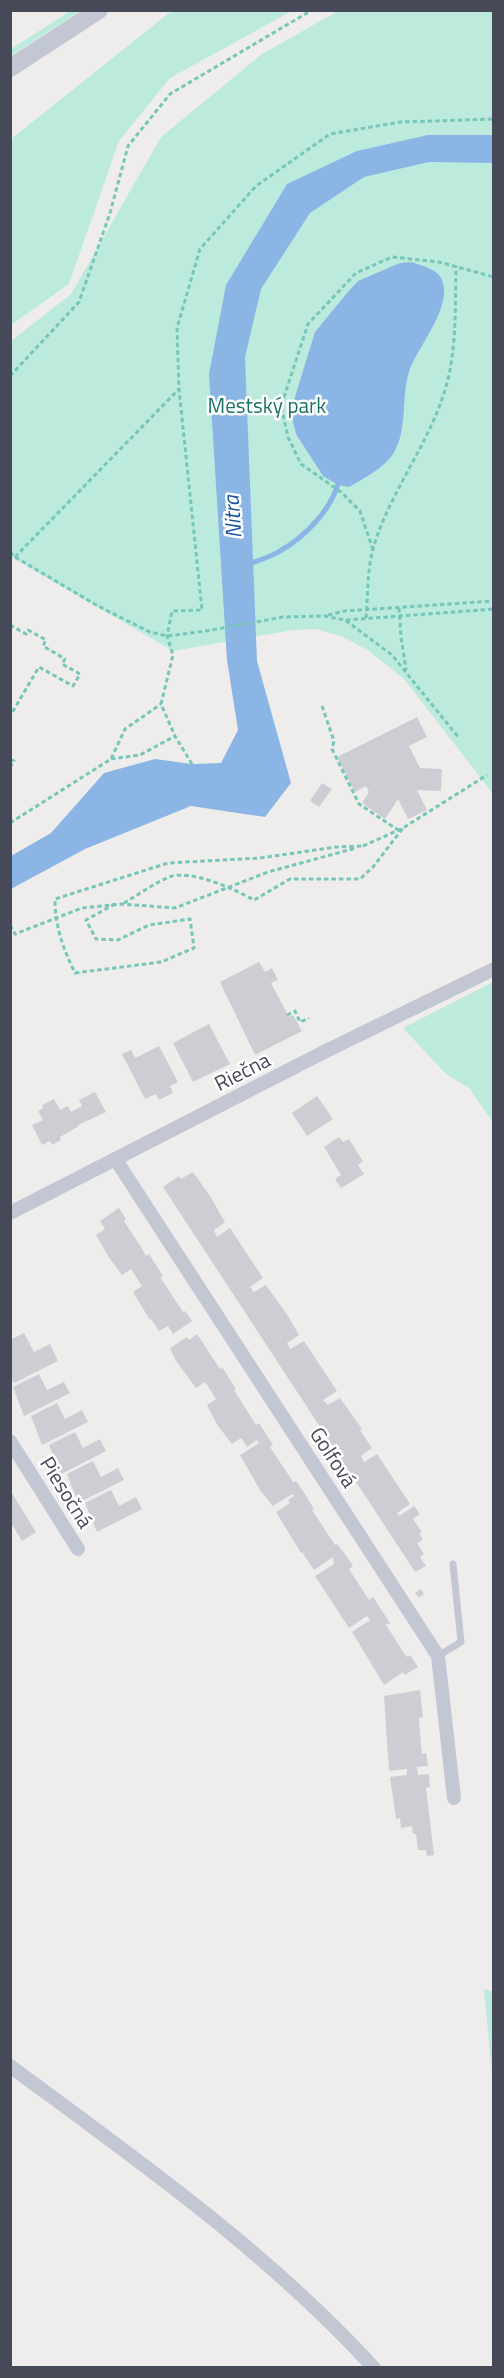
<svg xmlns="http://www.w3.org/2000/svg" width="504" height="2378" viewBox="0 0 504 2378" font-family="'Titillium Web',sans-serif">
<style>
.green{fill:#bcebde}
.water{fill:#8bb5e5}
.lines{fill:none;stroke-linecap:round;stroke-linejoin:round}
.stream{stroke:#8bb5e5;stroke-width:5}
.building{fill:#cdcdd4}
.path{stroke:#76c6ba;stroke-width:3;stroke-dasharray:4.5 3;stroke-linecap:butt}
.service{stroke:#c3c6d3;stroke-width:7}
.minor{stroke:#c3c6d3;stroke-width:14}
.tertiary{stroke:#c3c6d3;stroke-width:18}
.labels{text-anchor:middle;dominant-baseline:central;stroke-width:5;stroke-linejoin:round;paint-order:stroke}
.park-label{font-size:21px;fill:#1c7465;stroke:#fff}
.street-label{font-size:21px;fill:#464958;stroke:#fff}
.water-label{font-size:22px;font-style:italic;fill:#15529c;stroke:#fff}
</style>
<rect width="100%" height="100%" fill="#efedec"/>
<g class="green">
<polygon points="70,11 80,11 11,56 11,49"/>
<polygon points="177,11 292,11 170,78 119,141 69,284 11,325 11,139 169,13"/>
<polygon points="338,11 493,11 493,794 404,679 369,651 341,636 316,629 293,630 173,651 11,557 11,341 71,294 161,137 262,54"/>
<polygon points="493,982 493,1122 469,1088 446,1074 403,1028"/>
<polygon points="484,1989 493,1992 493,2085"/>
</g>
<g class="water">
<polygon points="428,135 493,135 493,163 429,162 364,177 310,213 261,289 245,357 257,661 291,783 265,817 191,806 85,849 11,889 11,856 51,833 104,773 155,759 192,764 221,763 238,730 227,660 209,374 226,285 287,184 357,151"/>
<path d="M412 262C422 266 438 269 442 280 453 306 419 345 410 369 400 396 409 429 393 454 383 469 364 478 349 487L338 485 323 476 296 434 292 418 294 400 315 332 347 293 358 281 400 263Z"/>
</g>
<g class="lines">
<path class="stream" d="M249 564C259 560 271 557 280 551 305 537 333 508 339 480"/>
</g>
<g class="building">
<polygon points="417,717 427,737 409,746 420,768 442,769 441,791 417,790 427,810 408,819 398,799 385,819 362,803 369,792 366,786 355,792 337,757"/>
<polygon points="322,783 332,789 319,807 310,801"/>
<polygon points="259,962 265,972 272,968 278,980 271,983 289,1017 293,1015 302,1031 255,1055 220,982"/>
<polygon points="209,1024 230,1064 193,1082 173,1043"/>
<polygon points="159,1046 178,1082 170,1086 173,1093 159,1100 156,1094 145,1099 122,1054 131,1050 135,1058"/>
<polygon points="95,1092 106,1112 78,1125 79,1126 60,1137 61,1140 52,1145 50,1141 42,1145 32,1125 43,1120 38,1111 43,1108 42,1105 54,1099 60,1110 68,1106 71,1112 82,1106 79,1100"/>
<polygon points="317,1096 333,1119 307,1136 292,1113"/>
<polygon points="339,1137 343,1142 349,1139 357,1152 363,1161 358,1165 364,1174 341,1188 335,1179 341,1175 324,1147"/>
<polygon points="193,1172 210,1196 225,1222 214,1230 217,1237 230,1228 263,1278 250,1287 254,1292 266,1285 288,1316 299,1335 287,1343 290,1349 304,1341 337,1391 323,1400 328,1405 340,1398 362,1429 360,1430 372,1448 361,1456 364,1462 377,1454 410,1504 397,1513 399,1516 414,1506 420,1514 413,1519 422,1532 419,1533 423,1540 417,1543 424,1554 420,1557 426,1566 415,1572 163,1187 179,1176 181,1179"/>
<polygon points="119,1208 126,1219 124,1221 141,1247 146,1256 149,1254 163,1276 160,1277 183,1312 185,1311 192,1321 173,1334 168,1326 159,1331 151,1319 150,1320 133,1292 142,1286 131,1269 122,1275 108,1256 96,1235 105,1229 100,1221"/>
<polygon points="24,1333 34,1352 50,1344 58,1361 14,1383 10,1377 10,1340"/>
<polygon points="197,1334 220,1369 222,1367 236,1389 234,1390 256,1425 259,1423 273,1445 270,1447 293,1482 296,1481 303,1491 314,1509 312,1510 335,1545 337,1544 345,1554 353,1566 349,1569 369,1600 373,1597 390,1623 386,1625 402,1650 407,1657 410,1655 418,1667 411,1671 405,1675 403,1672 384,1685 352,1632 370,1620 367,1616 349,1628 315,1576 334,1564 333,1557 314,1570 302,1552 301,1553 276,1512 290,1503 288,1500 294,1496 292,1494 273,1506 260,1490 240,1455 259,1443 257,1440 247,1447 241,1438 232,1444 218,1426 207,1405 216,1399 205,1382 196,1388 176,1361 170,1348 187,1337 189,1340"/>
<polygon points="39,1374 47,1390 64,1382 70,1393 24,1416 13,1387"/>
<polygon points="57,1403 65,1419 82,1410 88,1422 42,1445 31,1416"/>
<polygon points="75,1432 83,1448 100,1439 106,1451 61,1474 49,1445"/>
<polygon points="93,1461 101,1477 118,1468 124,1480 78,1503 67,1474"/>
<polygon points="10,1490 36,1532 22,1541 13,1526 10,1527"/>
<polygon points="111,1490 119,1506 136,1497 142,1509 97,1532 85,1503"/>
<polygon points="421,1589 424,1594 419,1598 415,1593"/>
<polygon points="420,1690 423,1717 419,1718 421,1746 422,1754 426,1753 428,1766 417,1767 418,1775 429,1774 430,1787 426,1788 434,1855 427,1856 426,1850 418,1850 416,1834 413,1834 412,1826 401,1828 400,1818 396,1819 390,1777 407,1775 407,1769 389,1771 384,1696"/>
</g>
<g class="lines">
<g class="path">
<polyline points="10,376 79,302 110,213 128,146 170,94 312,10"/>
<polyline points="373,550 360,511 341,492 301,464 288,437 281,406 308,324 356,273 392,257 439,262 494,277"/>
<polyline points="10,552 15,557 98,606 150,632 167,636 206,631 283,617 324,616 345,620 392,655 459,738"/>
<polyline points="15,557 179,389"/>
<polyline points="399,608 401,637 406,670"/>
<polyline points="328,615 345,611 494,601"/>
<path d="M366 618C368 596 367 570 373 549 389 493 428 446 445 390 457 351 455 307 456 266"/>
<polyline points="346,620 494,609"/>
<polyline points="10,625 26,634 28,630 46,640 43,646 65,659 62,664 80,674 73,686 39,667 10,716"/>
<polyline points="322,706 334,741 332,749 359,804 398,830"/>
<polyline points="10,759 14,761 10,767"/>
<polyline points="111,759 140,755 175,736"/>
<polyline points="192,764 175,736 161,704 173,655 167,636 172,611 202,610 179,389 177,328 200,249 256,186 330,134 401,122 494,119"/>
<polyline points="10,823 111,759 125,729 161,704"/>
<polyline points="363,846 403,828 487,775"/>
<path d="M124 903C138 895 153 884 169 877 191 869 234 889 254 900L290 879H360L373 867 403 828"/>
<path d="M115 904 86 920 96 939 118 940 149 925 190 919 194 948 161 962 75 973C63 948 55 927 55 899L168 863 260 858 336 847 363 846"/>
<polyline points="10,925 15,934 82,908 122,904 175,908 268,872 356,848"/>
<polyline points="287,1015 295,1011 300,1022 309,1018"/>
</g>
<polyline class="service" points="438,1656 461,1642 453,1564"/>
<g class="minor">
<polyline points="116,1160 438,1656 454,1798"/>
<polyline points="10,1213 326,1051 494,969"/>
<polyline points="10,1441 78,1549"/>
<path d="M10 2066C137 2160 267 2251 374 2368"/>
</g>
<polyline class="tertiary" points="10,68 99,10"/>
</g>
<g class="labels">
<g class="park-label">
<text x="267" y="405">Mestský park</text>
</g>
<g class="street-label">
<text transform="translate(242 1071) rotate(-27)">Riečna</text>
<text transform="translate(334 1457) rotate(57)">Golfová</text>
<text transform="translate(67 1492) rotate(58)">Piesočná</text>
</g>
<g class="water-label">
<text transform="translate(232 517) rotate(-94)">Nitra</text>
</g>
</g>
<rect width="504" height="2378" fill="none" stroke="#464958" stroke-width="24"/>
</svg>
